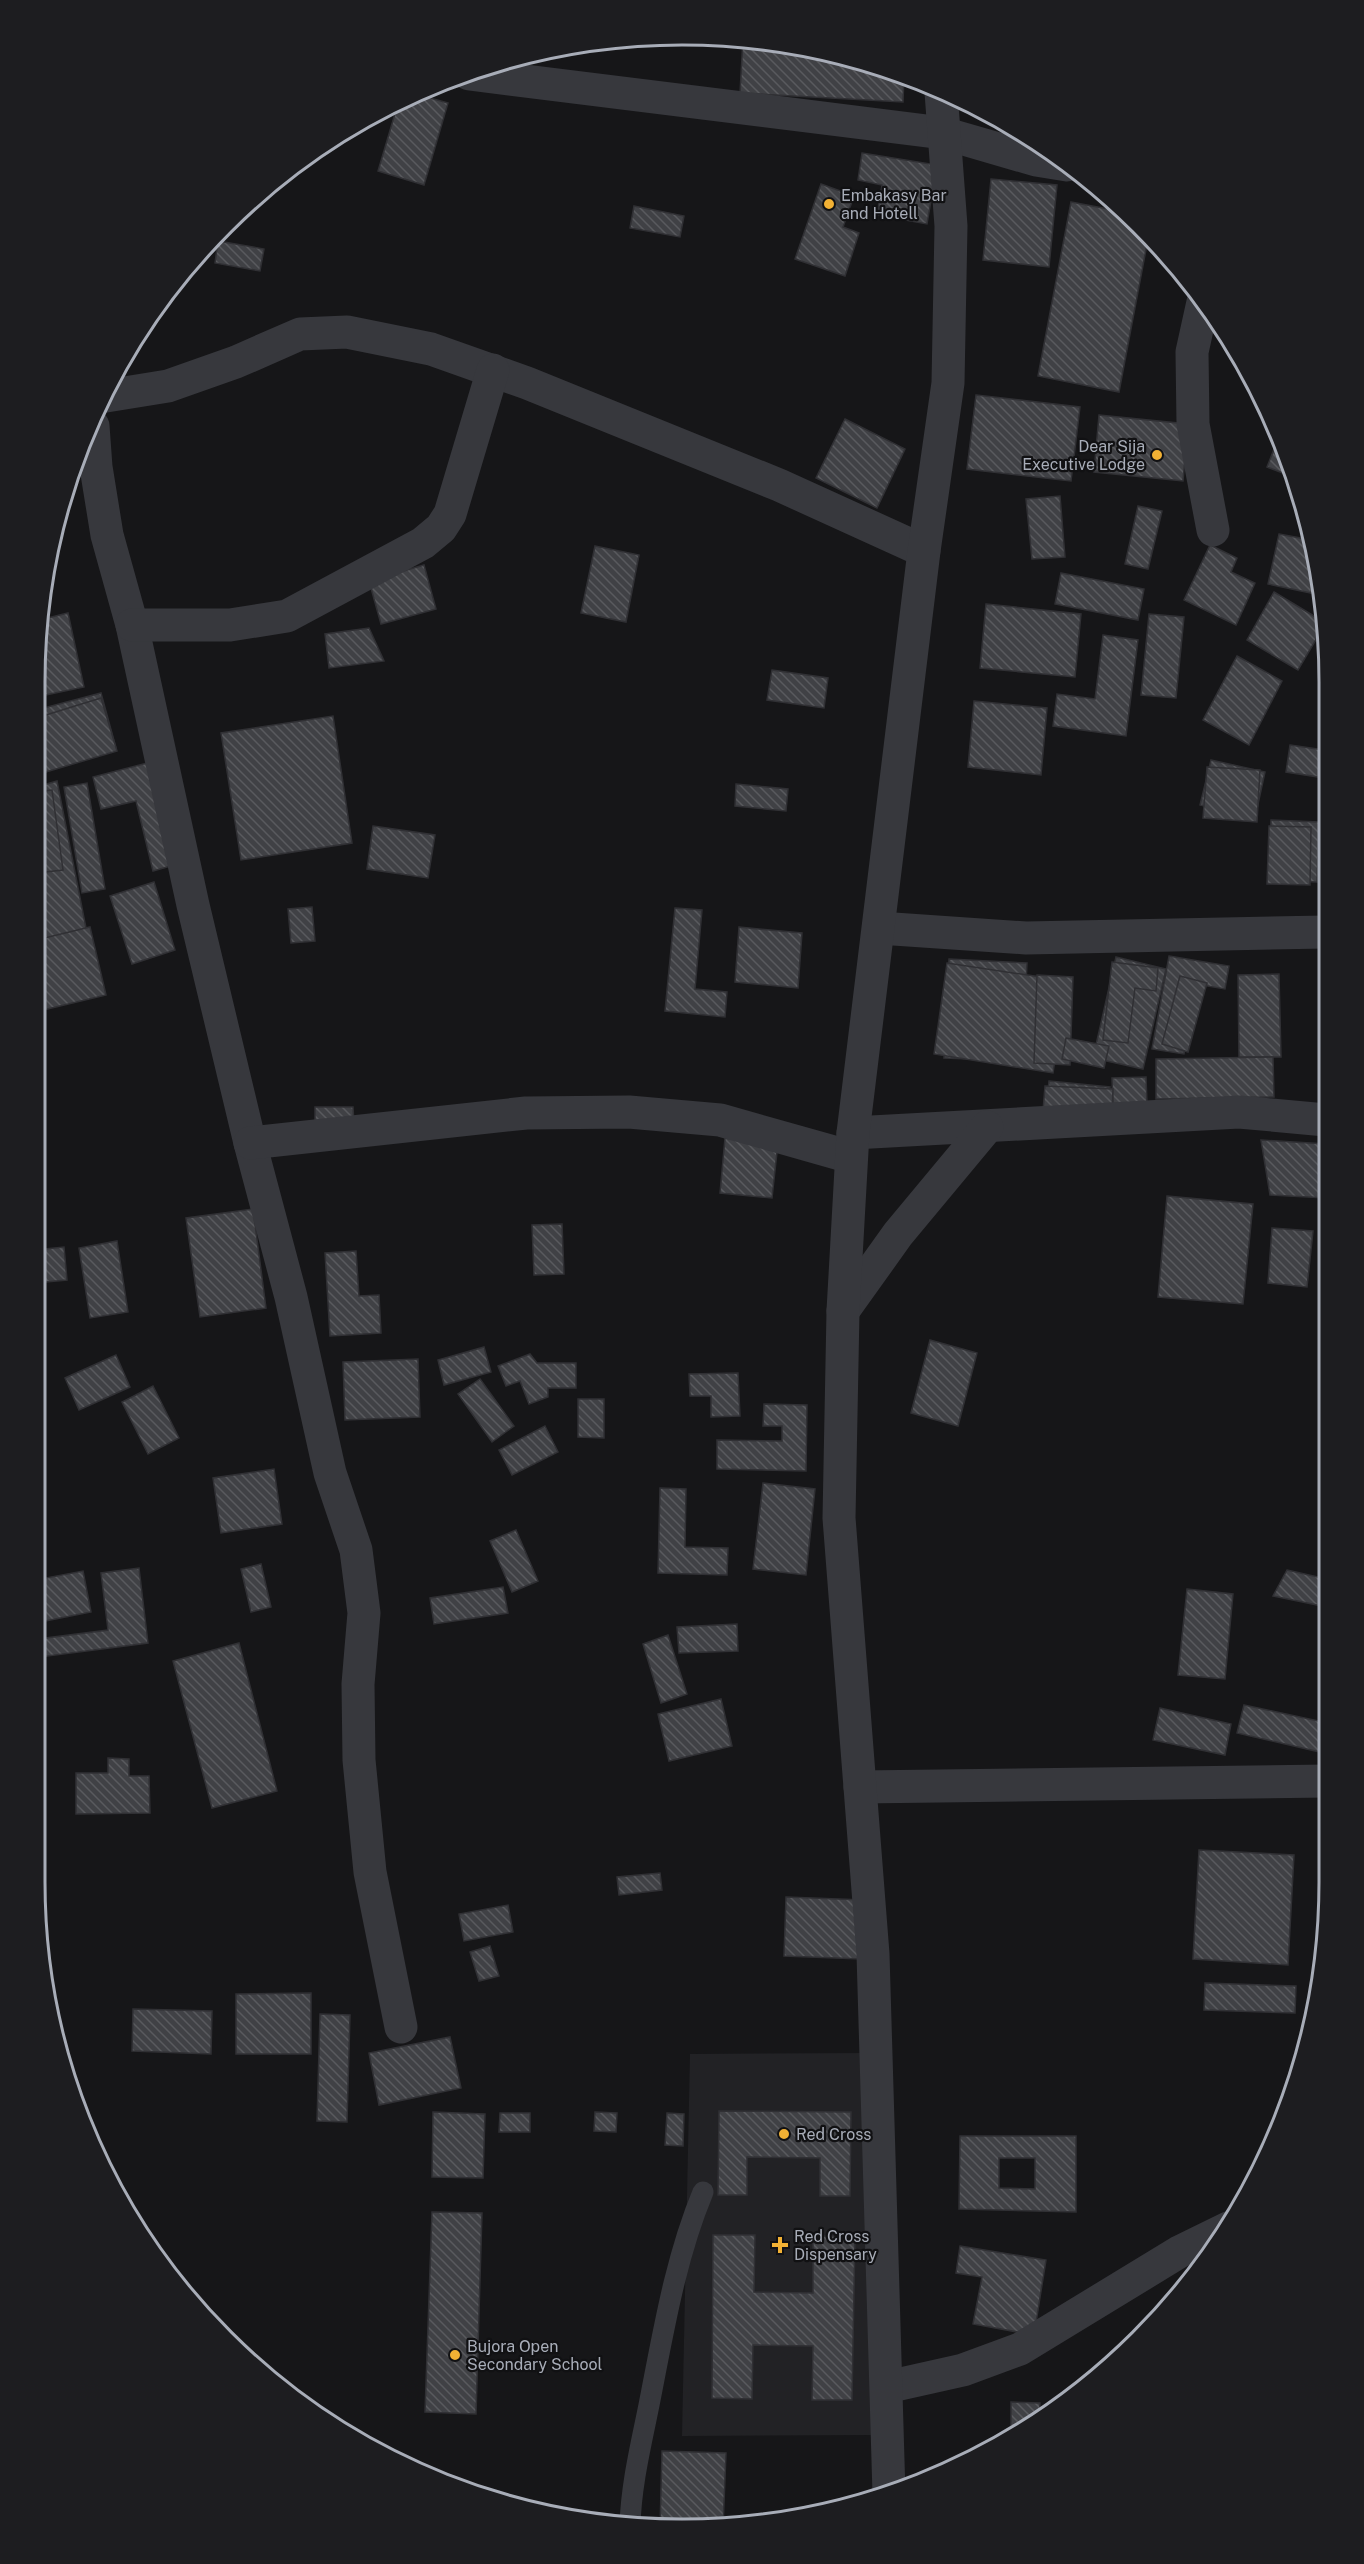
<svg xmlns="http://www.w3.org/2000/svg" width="1364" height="2564" viewBox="0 0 1364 2564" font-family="'Public Sans',sans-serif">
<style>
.built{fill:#222225}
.building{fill:url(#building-back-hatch);stroke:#303034;stroke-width:1.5;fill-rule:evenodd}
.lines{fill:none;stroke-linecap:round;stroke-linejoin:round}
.lane{stroke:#37383d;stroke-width:21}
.street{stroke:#37383d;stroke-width:33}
.poi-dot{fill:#f2b134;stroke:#111113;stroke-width:2}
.labels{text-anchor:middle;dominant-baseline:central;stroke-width:4.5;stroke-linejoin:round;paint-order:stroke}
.poi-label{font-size:16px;fill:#a8adb8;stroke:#111113;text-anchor:start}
.rim{fill:none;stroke:#a8adb8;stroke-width:3}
</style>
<defs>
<pattern id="building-back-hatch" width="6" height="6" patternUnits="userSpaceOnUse" patternTransform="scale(1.5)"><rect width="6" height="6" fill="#404145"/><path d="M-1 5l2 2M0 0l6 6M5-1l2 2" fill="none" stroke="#595a5e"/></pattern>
</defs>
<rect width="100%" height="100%" fill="#161618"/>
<polygon class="built" points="870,2053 876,2435 682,2436 690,2054"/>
<g class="building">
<polygon points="743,39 766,40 890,69 904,75 903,102 740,93"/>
<polygon points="416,94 448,103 424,185 378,171 399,100"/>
<polygon points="862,153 937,165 927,224 877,215 882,185 858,180"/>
<polygon points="991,179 1057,185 1049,267 983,260"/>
<polygon points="821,184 854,196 843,227 859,233 845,276 795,259"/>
<polygon points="1071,202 1124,212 1148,239 1119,392 1038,376"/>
<polygon points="634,206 684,216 680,237 630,228"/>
<polygon points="218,241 264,249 260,271 215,263"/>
<polygon points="976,395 1080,407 1071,481 967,469"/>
<polygon points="1099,415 1188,424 1183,481 1094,472"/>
<polygon points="845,419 905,449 877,508 816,478"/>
<polygon points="1278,439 1295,474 1296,478 1267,467"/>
<polygon points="1060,496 1065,557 1032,559 1026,499"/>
<polygon points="1138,506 1162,511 1148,569 1125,564"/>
<polygon points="1279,534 1311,540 1316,565 1311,593 1268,584"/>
<polygon points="1210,545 1237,558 1231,572 1255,583 1236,625 1184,600"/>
<polygon points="595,546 639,555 626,622 581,613"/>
<polygon points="424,565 436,609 381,624 369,581"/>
<polygon points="1061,573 1144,589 1138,620 1055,604"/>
<polygon points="1274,592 1324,622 1324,626 1298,670 1247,640"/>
<polygon points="986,604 1081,614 1075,677 980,668"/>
<polygon points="68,613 84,687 36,697 36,640 39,620"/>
<polygon points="1149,614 1184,617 1176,698 1141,695"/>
<polygon points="369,628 384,661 329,668 325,634"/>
<polygon points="1103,635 1138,640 1126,736 1053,726 1057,694 1095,699"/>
<polygon points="1237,656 1282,681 1249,745 1203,720"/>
<polygon points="772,670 828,678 824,708 767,700"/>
<polygon points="101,693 116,748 36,770 36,710"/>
<polygon points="101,698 117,751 39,774 36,764 36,718"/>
<polygon points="974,701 1047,708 1041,775 968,767"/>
<polygon points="333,716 352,843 241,860 221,733"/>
<polygon points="1290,745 1324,750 1325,778 1286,772"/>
<polygon points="1211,760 1265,772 1255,818 1200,805"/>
<polygon points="155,761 181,863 153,871 136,801 101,809 93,777"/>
<polygon points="1207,767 1260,770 1257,822 1203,818"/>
<polygon points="57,781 98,989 35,1007 36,787"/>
<polygon points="87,783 105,889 82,893 64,787"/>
<polygon points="736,784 788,789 786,811 735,806"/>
<polygon points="52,790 63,870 36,873 36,792"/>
<polygon points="1271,820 1319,822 1317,882 1269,880"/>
<polygon points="373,826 435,835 428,878 367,869"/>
<polygon points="1269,826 1311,827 1310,885 1267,884"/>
<polygon points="154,882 175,950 132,964 110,896"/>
<polygon points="312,907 315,941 291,943 288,909"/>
<polygon points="675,908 702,910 695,989 727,992 725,1017 665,1011"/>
<polygon points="90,927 106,995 35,1012 36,940"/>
<polygon points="739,927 802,933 798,988 735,982"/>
<polygon points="1325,948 1325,1030 1320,1030"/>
<polygon points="1169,956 1229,966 1225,989 1196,984 1184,1054 1152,1049"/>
<polygon points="1116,957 1166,969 1143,1069 1093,1058"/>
<polygon points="949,959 1027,963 1022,1061 944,1058"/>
<polygon points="1112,962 1158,968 1156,991 1135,988 1128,1043 1103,1040"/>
<polygon points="947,963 1067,981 1053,1073 934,1054"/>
<polygon points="1279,974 1281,1057 1239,1057 1238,975"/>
<polygon points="1037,975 1073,977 1070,1065 1034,1063"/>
<polygon points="1180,976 1207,983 1188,1052 1162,1044"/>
<polygon points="1066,1038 1109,1046 1104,1068 1062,1059"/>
<polygon points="1273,1057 1274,1097 1156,1099 1156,1059"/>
<polygon points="1146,1077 1147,1104 1113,1105 1112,1078"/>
<polygon points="1049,1081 1110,1087 1107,1116 1046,1110"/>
<polygon points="1045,1086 1113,1089 1112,1115 1043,1111"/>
<polygon points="315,1107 353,1107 354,1126 315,1126"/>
<polygon points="725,1138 778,1143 772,1198 720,1193"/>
<polygon points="1261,1140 1326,1144 1326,1198 1270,1195"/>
<polygon points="1167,1196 1253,1204 1243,1304 1158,1297"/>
<polygon points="253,1209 266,1308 200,1317 186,1218"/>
<polygon points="562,1224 564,1274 534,1275 532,1225"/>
<polygon points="1272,1228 1313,1231 1307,1287 1268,1283"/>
<polygon points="117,1241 128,1312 90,1318 79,1248"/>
<polygon points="64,1247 67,1280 35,1283 35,1250"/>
<polygon points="356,1251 359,1296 379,1295 381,1333 330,1336 325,1253"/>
<polygon points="930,1340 977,1353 958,1426 911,1413"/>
<polygon points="484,1347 491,1372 444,1385 438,1360"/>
<polygon points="530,1354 537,1363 576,1363 576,1388 548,1388 548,1397 529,1404 520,1381 506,1386 498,1366"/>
<polygon points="116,1355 130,1387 79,1410 65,1378"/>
<polygon points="418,1359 420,1417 345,1420 343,1362"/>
<polygon points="738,1373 740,1416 711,1417 711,1396 690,1396 689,1374"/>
<polygon points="480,1379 514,1426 492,1442 458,1394"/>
<polygon points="153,1386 179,1438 148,1454 122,1402"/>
<polygon points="578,1399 604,1399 604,1438 578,1437"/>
<polygon points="764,1404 807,1405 806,1471 717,1469 717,1440 782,1441 782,1426 763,1426"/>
<polygon points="545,1426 558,1452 512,1475 499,1450"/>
<polygon points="274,1469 282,1524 221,1533 213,1478"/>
<polygon points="763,1483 815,1489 806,1575 753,1569"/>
<polygon points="660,1488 686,1489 685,1547 728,1548 727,1575 658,1573"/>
<polygon points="516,1530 538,1581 512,1592 490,1541"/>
<polygon points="261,1564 271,1607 251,1612 241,1569"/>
<polygon points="139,1568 148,1643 40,1657 38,1639 108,1630 101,1573"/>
<polygon points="1287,1570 1327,1579 1327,1607 1273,1596"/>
<polygon points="83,1571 91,1612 35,1623 35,1580"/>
<polygon points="503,1587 508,1613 434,1624 430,1598"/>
<polygon points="1187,1589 1233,1594 1225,1679 1178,1675"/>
<polygon points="737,1624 738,1651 679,1653 677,1627"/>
<polygon points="668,1635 687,1694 661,1703 643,1644"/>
<polygon points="239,1643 277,1791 212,1808 173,1661"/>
<polygon points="721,1699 732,1746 669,1761 658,1714"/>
<polygon points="1244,1705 1328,1723 1324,1753 1237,1733"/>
<polygon points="1160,1708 1231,1724 1225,1755 1153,1740"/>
<polygon points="108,1758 129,1759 129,1776 149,1776 150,1813 76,1814 76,1773 108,1773"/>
<polygon points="1199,1850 1294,1855 1288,1965 1193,1959"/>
<polygon points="660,1873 662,1890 619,1895 617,1877"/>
<polygon points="786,1897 864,1900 861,1959 784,1956"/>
<polygon points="508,1905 513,1932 464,1941 459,1914"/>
<polygon points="490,1946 499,1976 479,1981 470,1952"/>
<polygon points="1205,1983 1296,1986 1295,2013 1204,2010"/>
<polygon points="311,1993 311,2054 236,2054 236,1994"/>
<polygon points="133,2009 212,2011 211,2054 132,2051"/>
<polygon points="320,2014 350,2015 347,2122 317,2121"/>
<polygon points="450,2037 461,2088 379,2105 369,2053"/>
<polygon points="719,2111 851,2112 850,2196 820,2196 820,2158 747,2157 747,2195 718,2195"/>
<polygon points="433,2112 485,2114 483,2178 432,2177"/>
<polygon points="595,2112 617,2113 616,2132 594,2131"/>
<polygon points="500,2113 530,2113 530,2132 499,2132"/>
<polygon points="667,2113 684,2114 683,2146 665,2145"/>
<path d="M960 2136H1076V2212L959 2209ZM999 2158H1035V2189L999 2188Z"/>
<polygon points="432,2212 482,2213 476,2414 425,2412"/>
<polygon points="713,2235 755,2235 754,2292 813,2293 813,2236 855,2236 852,2400 812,2400 813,2346 753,2345 752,2399 712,2398"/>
<polygon points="960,2246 1046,2260 1034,2335 973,2324 982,2277 956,2273"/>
<polygon points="1011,2402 1040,2403 1039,2422 1011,2437"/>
<polygon points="1048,2405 1062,2405 1047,2416"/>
<polygon points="662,2451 726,2453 723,2528 660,2528"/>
<polygon points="544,2512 584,2514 584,2519"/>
</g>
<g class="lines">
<path class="lane" d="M630 2526C631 2485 641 2445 649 2405 663 2334 675 2259 703 2192"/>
<g class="street">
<polyline points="469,74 943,133 1036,160 1067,165"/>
<polyline points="1203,302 1192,352 1193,424 1213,530"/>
<polyline points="106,396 168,386 236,362 300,334 347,332 431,349 527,383 779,485 924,551"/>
<polyline points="93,426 96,467 107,535 132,625 193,905 250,1143 291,1297 330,1473 356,1550 364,1613 358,1684 359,1760 370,1872 401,2027"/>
<polyline points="132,625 230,625 287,616 423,543 441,528 450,514 493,370"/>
<polyline points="879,928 1026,938 1325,932"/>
<polyline points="853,1133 1239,1112 1326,1120"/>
<polyline points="250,1143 526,1113 629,1112 720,1120 851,1157"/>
<polyline points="843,1311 898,1234 987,1127"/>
<polyline points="860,1787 1328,1781"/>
<polyline points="887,2387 963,2370 1020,2349 1179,2252 1228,2228"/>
<polyline points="889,2494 873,1954 839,1518 843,1311 853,1133 924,551 948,383 951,226 941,92"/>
</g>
</g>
<g class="poi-dot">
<circle cx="829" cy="204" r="6"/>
<circle cx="1157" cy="455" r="6"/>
<circle cx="784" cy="2134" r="6"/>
<path d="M777 2236h6v6h6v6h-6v6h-6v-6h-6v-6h6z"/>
<circle cx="455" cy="2355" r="6"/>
</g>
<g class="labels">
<g class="poi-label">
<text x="841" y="195">Embakasy Bar<tspan x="841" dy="18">and Hotell</tspan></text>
<text x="1145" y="446" text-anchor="end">Dear Sija<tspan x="1145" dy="18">Executive Lodge</tspan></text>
<text x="796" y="2134">Red Cross</text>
<text x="794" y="2236">Red Cross<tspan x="794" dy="18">Dispensary</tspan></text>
<text x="467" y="2346">Bujora Open<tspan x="467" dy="18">Secondary School</tspan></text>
</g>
</g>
<path d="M0 0H1364V2564H0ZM682 45H682A637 637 0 0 1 1319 682V1882A637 637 0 0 1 682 2519H682A637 637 0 0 1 45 1882V682A637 637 0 0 1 682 45Z" fill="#1d1d20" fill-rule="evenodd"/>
<path class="rim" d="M682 45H682A637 637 0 0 1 1319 682V1882A637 637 0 0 1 682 2519H682A637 637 0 0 1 45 1882V682A637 637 0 0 1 682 45Z"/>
</svg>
